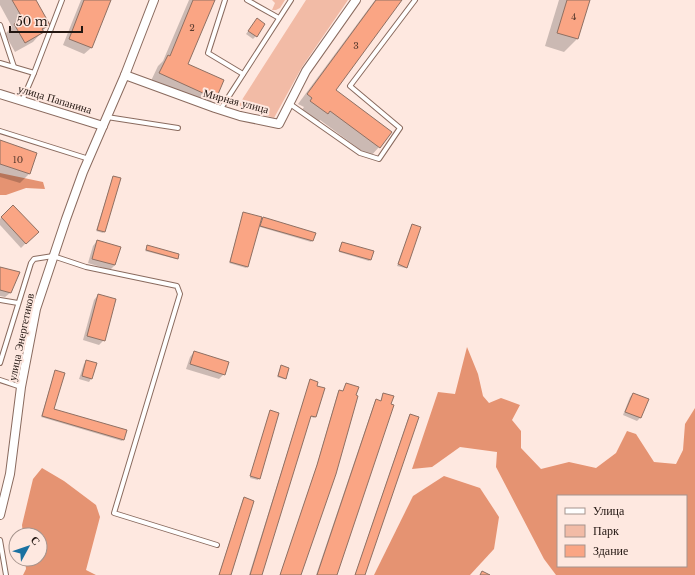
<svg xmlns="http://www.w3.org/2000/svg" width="695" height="575" viewBox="0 0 695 575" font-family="'Libre Baskerville',serif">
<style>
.green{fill:#f2bba6}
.forest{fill:#e59372;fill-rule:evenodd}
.shadow{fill:#0003}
.building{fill:#faa584;stroke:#8f7063}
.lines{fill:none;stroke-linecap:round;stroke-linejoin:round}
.service-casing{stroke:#8a6b5f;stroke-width:6}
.minor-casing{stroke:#8a6b5f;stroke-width:10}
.service{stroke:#fff;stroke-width:4}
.minor{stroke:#fff;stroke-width:8}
.labels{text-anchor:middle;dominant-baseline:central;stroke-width:4;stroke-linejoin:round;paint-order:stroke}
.number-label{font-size:9px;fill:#583a2e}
.street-label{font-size:11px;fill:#221611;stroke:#fee8e0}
</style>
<rect width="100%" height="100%" fill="#fee8e0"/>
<g class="green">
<polygon points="272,0 285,0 280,8 276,10 272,10 275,3"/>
<polygon points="306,0 348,0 302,67 274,118 238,106"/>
</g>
<g class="forest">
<polygon points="0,173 43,182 45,189 26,188 6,195 0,195"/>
<path d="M467 347 478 374 483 396 489 403 501 398 520 405 512 420 521 431V448L541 469 569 462 596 468 616 453 627 431 636 434 654 462 676 464 683 450 685 424 695 408V575H556L544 559 496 467 497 452 460 447 432 467 412 469 438 392 455 394ZM558 496H686V566H558Z"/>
<polygon points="42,468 64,481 96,505 100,517 86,570 96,575 23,575 26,569 25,559 40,559 40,535 23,535 22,525 33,479"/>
<polygon points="444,476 480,488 499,517 494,549 470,575 374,575 413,496"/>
</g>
<g class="shadow">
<polygon points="0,0 35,0 48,25 33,42 15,52 5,34 12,27 0,5"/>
<polygon points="81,0 110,0 91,48 84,54 63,45"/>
<polygon points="189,0 214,0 186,65 215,98 205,108 150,83 158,66 163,61"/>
<polygon points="375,0 400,0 334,90 379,147 370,157 320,120 318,123 301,111 304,107 298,104"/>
<polygon points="559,0 589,0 577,39 564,52 545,46"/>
<polygon points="254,23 256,36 253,39 246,34"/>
<polygon points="0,141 36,154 29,174 20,183 0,177"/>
<polygon points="113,177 104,232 103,233 96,231"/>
<polygon points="13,206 37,232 21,248 0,225 0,219"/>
<polygon points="244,213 247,267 246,268 229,263"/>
<polygon points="262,220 315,233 312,241 311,242 260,227"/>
<polygon points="412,225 406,267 405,268 397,266"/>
<polygon points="97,241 120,247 115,265 110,270 88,263 93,246"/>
<polygon points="342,243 372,252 370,260 369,261 339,252"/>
<polygon points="147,247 177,258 176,259 145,251"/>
<polygon points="0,268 10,293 5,297 0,296"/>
<polygon points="98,295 104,340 99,345 83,340 94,300"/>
<polygon points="194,352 224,374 219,379 186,369 190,357"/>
<polygon points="87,361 91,379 89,382 79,379 84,364"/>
<polygon points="281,366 285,378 284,379 277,377"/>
<polygon points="55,371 53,409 124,439 122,441 41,417"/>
<polygon points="310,380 315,417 314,418 309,416 260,575 249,575"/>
<polygon points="346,384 300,575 280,575 316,468 338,392 339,391 343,392"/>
<polygon points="384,394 336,575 316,575 375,401 376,400 380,402"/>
<polygon points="633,394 640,418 637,421 623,415 630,397"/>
<polygon points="270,411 277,413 258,480 250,478"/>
<polygon points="410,415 364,575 355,575 409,416"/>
<polygon points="244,498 230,575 219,575 243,499"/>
</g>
<g class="building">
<polygon points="12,0 36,0 50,25 42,29 44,32 25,43 14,24 23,19"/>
<polygon points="84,0 111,0 92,48 69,39"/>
<polygon points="193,0 215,0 188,64 224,80 216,99 159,73 168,55 170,56"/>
<polygon points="376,0 402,0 336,90 392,132 380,148 330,111 328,114 310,101 312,98 307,94"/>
<polygon points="567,0 590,0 578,39 557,33"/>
<polygon points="257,18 265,24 257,37 248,31"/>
<polygon points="0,140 37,153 30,174 0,164"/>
<polygon points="113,176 121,178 105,232 97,230"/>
<polygon points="13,205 39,232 26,244 1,217"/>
<polygon points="243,212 262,217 248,267 230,262"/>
<polygon points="263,217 316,233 313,241 260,226"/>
<polygon points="412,224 421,227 407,268 398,264"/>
<polygon points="97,240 121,247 115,265 92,259"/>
<polygon points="342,242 374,251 371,260 339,251"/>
<polygon points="147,245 179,254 178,259 146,250"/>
<polygon points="0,267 20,272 11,293 0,290"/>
<polygon points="98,294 116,299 105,341 87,336"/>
<polygon points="194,351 229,362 225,375 190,364"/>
<polygon points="86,360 97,363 92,379 82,376"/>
<polygon points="281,365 289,368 286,379 278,376"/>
<polygon points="55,370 65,373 54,409 127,430 124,440 42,416"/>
<polygon points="310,379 318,382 317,386 325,388 316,417 311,416 262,575 250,575"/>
<polygon points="346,383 359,387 356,395 358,396 336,474 301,575 280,575 317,465 339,390 343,391"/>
<polygon points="383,393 394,396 391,404 394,405 337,575 317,575 376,399 381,401"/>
<polygon points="633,393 649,399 641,418 625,412"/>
<polygon points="270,410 279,413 260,479 250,476"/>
<polygon points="410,414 419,417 365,575 355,575"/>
<polygon points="244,497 254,501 231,575 219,575"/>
<polygon points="482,571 490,575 480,575"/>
</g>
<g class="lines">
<g class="service-casing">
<g id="service">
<polyline points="225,0 208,53 243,74"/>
<polyline points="247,0 279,18"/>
<polyline points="0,25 14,67"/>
<polyline points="0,63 34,73"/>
<polyline points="22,101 34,73 62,0"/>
<polyline points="290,104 360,153 379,159 400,128 350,86 415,0"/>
<polyline points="220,110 291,0"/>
<polyline points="107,117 178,128"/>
<polyline points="0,131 89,159"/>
<polyline points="0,300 18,303"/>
<polyline points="0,363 31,263 34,259 53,256 86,267 177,286 180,294 114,513 217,545"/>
<polyline points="0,380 21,387"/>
<polyline points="0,540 6,575"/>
</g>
</g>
<g class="minor-casing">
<g id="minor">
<polyline points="125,75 154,0"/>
<polyline points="0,94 103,126"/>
<polyline points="0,515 10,474 21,387 36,309 66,219 83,172 125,75 215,108 240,116 279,124 306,71 356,0"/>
</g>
</g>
<use href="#service" class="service"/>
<use href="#minor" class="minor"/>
</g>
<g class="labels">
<g class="number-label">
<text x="574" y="16">4</text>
<text x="192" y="27">2</text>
<text x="356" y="45">3</text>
<text x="18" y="159">10</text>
</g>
<g class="street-label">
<text transform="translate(55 99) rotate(17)">улица Папанина</text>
<text transform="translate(236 101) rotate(15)">Мирная улица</text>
<text transform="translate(21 337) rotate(-78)">улица Энергетиков</text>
</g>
</g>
<rect x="557" y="495" width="130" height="72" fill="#fee8e0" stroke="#a6948d"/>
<rect x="565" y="508" width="20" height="6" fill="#ffffff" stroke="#a6948d"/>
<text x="593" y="515" font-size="12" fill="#221611">Улица</text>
<rect x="565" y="525" width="20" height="12" fill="#f2bba6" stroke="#a6948d"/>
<text x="593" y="535" font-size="12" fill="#221611">Парк</text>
<rect x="565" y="545" width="20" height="12" fill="#faa584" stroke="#a6948d"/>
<text x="593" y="555" font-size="12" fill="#221611">Здание</text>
<g transform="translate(28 547) rotate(50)"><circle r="19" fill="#fee8e0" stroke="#a6948d"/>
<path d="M0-3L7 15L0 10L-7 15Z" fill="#1a71a1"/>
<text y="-6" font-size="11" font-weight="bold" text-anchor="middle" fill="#221611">С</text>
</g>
<path d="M10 26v6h72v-6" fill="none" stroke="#221611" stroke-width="2"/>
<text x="16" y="26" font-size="12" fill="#221611" stroke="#fee8e0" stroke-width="3" paint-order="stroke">50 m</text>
</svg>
